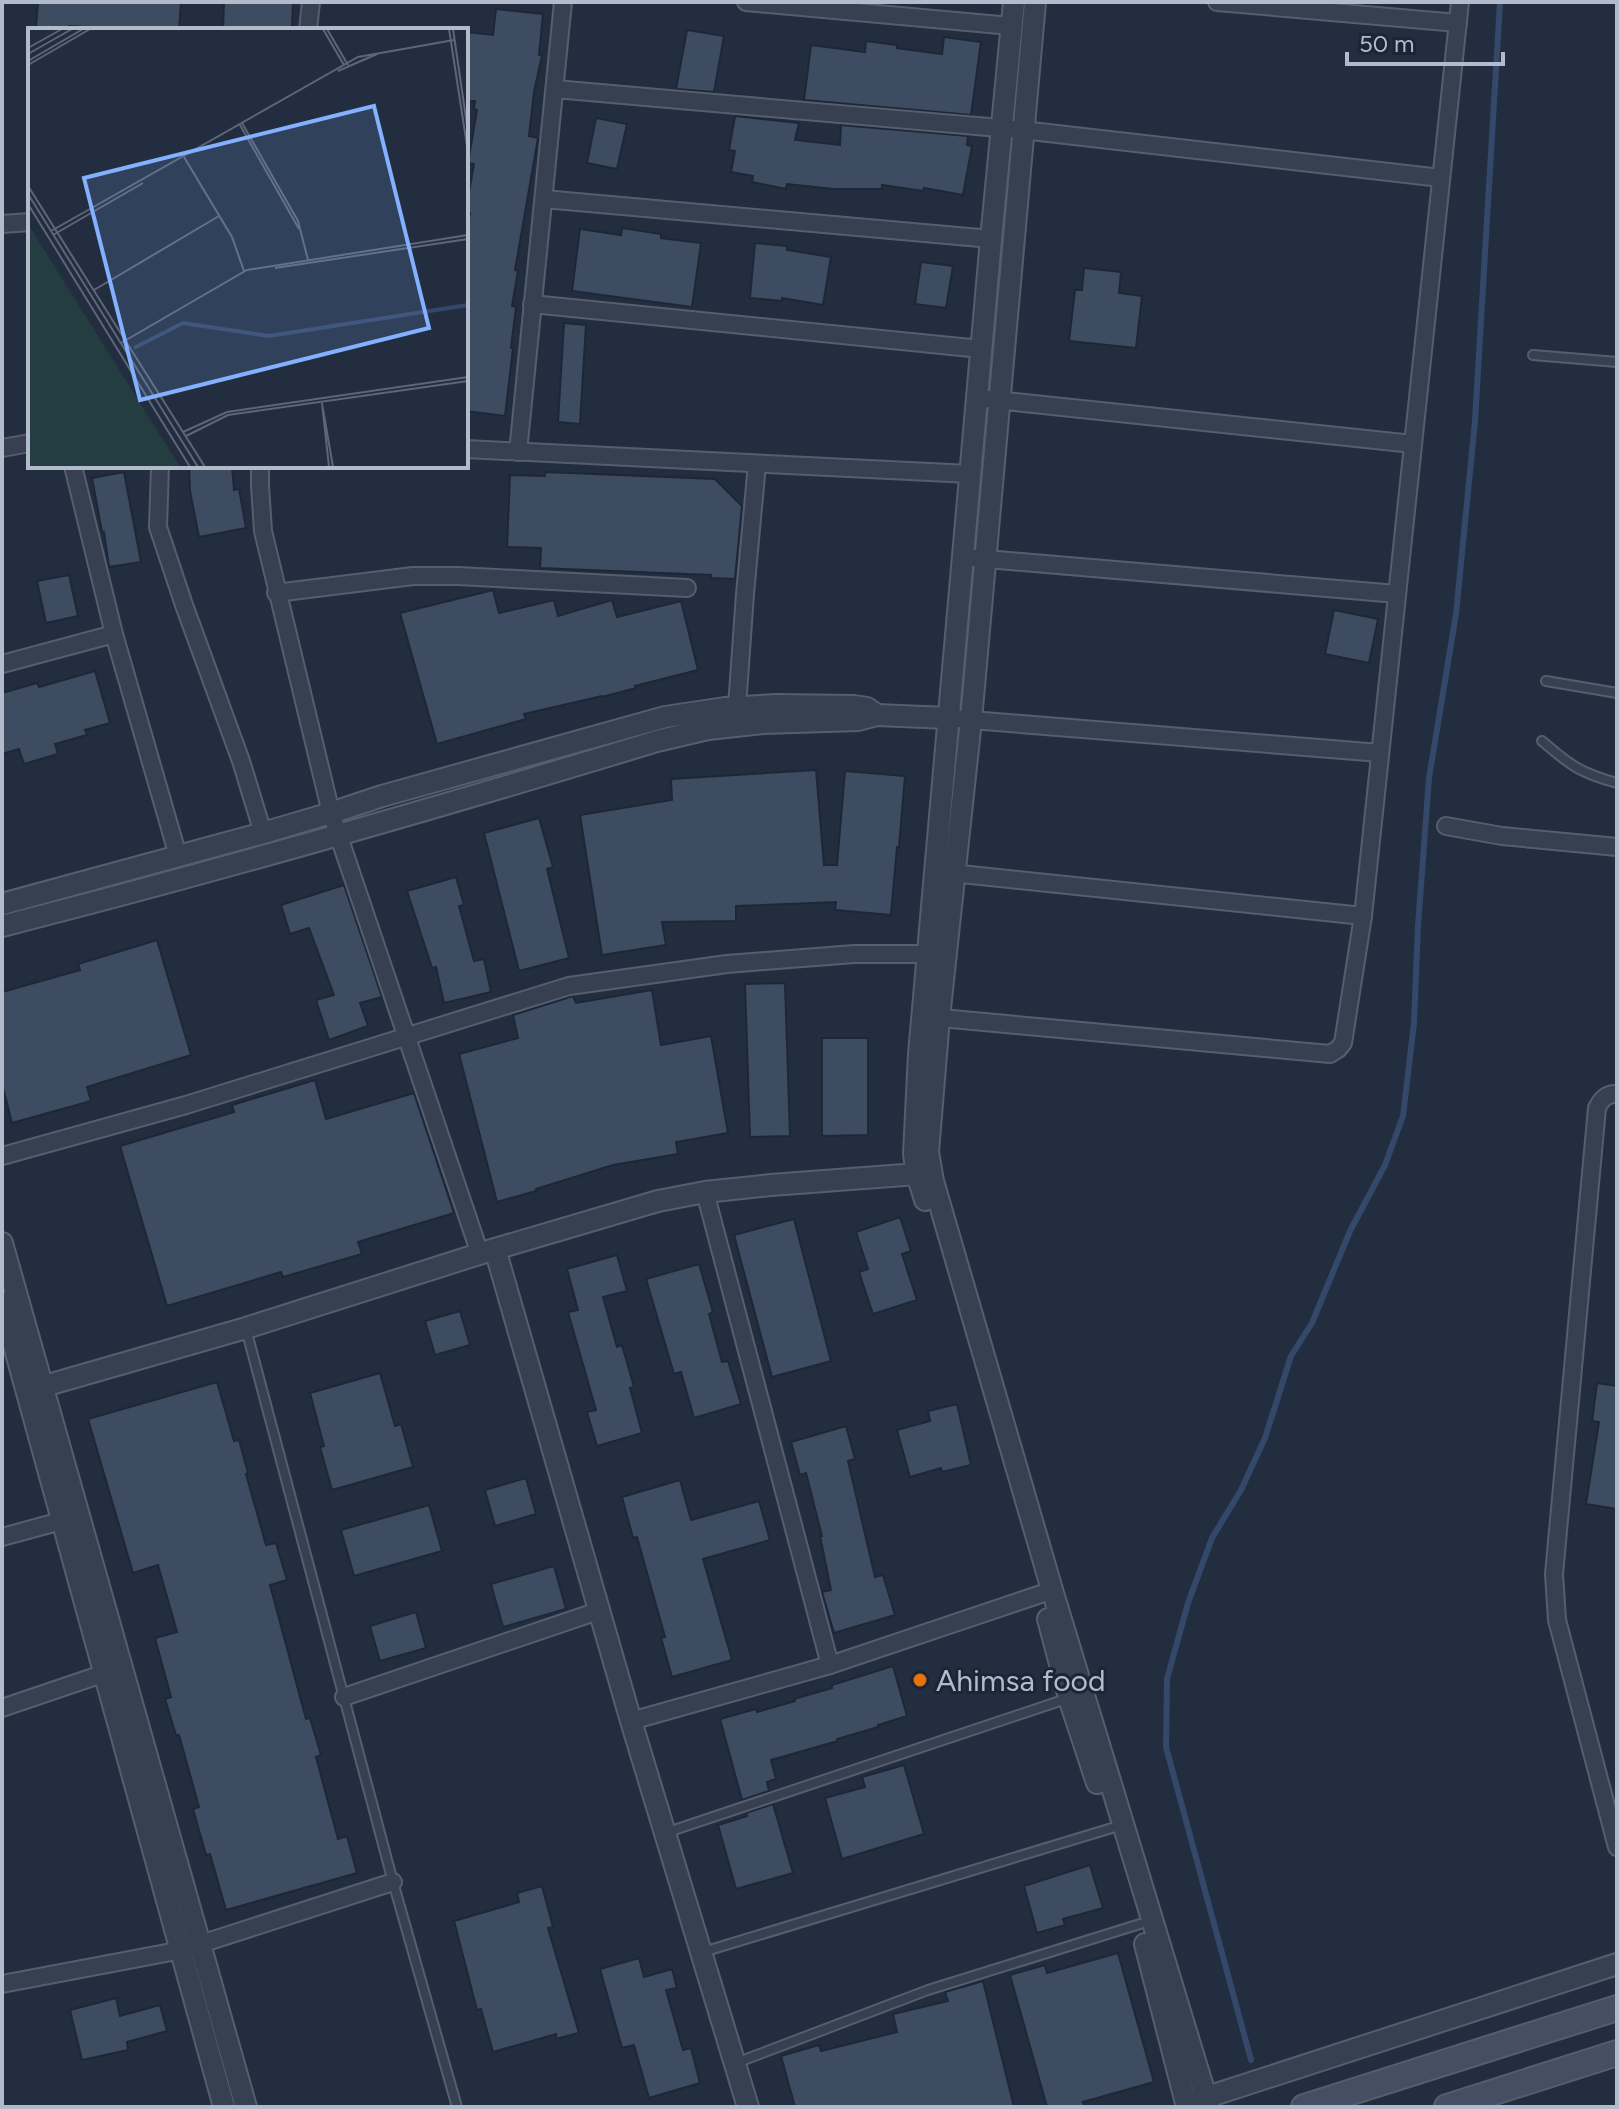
<svg xmlns="http://www.w3.org/2000/svg" width="1619" height="2109" viewBox="0 0 1619 2109" font-family="Figtree,sans-serif">
<style>
.lines{fill:none;stroke-linecap:round;stroke-linejoin:round}
.stream{stroke:#344869;stroke-width:6}
.building{fill:#3d4c60;stroke:#1d2737;stroke-width:2}
.service-casing{stroke:#545e6e;stroke-width:12}
.minor-casing{stroke:#545e6e;stroke-width:20}
.tertiary-casing{stroke:#545e6e;stroke-width:24}
.secondary-casing{stroke:#545e6e;stroke-width:28}
.service{stroke:#364050;stroke-width:8}
.minor{stroke:#364050;stroke-width:16}
.tertiary{stroke:#364050;stroke-width:20}
.secondary{stroke:#444f63;stroke-width:24}
.food-dot{fill:#e8710a;stroke:#1b2535;stroke-width:3}
.labels{text-anchor:middle;dominant-baseline:central;stroke-width:6;stroke-linejoin:round;paint-order:stroke}
.poi-label{font-size:30px;fill:#b2bbcb;stroke:#1b2535;text-anchor:start}
.inset-river{fill:none;stroke:#344869;stroke-width:4}
.inset-road{fill:none;stroke:#5c6678;stroke-width:2}
.view{fill:#83b0ff;fill-opacity:0.15;stroke:#83b0ff;stroke-width:4}
.inset-edge{fill:none;stroke:#b2bbcb;stroke-width:4}
</style>
<rect width="100%" height="100%" fill="#222e40"/>
<g class="lines">
<polyline class="stream" points="1251,2060 1166,1747 1167,1679 1188,1603 1212,1538 1241,1490 1265,1438 1291,1356 1312,1323 1350,1231 1385,1165 1403,1116 1414,1023 1418,926 1429,778 1456,614 1475,421 1500,2"/>
</g>
<g class="building">
<polygon points="38,2 181,2 179,30 122,27 122,29 69,26 69,29 36,27"/>
<polygon points="224,2 293,2 292,30 223,30"/>
<polygon points="496,9 543,14 539,55 542,55 534,92 529,136 538,138 515,270 518,271 512,306 516,307 511,348 513,348 505,416 466,411 466,234 470,213 466,213 466,208 474,164 468,163 477,110 474,109 475,101 466,101 466,32 493,35"/>
<polygon points="687,30 724,36 714,92 676,89"/>
<polygon points="944,37 981,42 971,115 804,100 811,45 865,52 866,41 897,45 897,48 942,54"/>
<polygon points="735,116 799,123 795,140 840,145 841,125 968,136 967,145 972,146 963,195 924,188 923,191 882,185 882,189 834,189 787,184 786,189 752,182 753,176 731,172 735,151 729,150"/>
<polygon points="596,118 627,124 617,169 587,163"/>
<polygon points="622,228 661,234 661,238 701,243 692,307 572,291 580,229 621,235"/>
<polygon points="755,243 787,246 787,250 831,257 823,305 782,298 782,301 750,298"/>
<polygon points="921,262 953,266 946,308 915,304"/>
<polygon points="1084,268 1121,272 1119,293 1142,296 1136,348 1069,341 1075,290 1082,290"/>
<polygon points="564,323 586,325 580,424 558,422"/>
<polygon points="189,466 232,466 234,490 239,489 246,528 199,537 190,491"/>
<polygon points="124,472 141,562 109,567 104,532 102,532 92,478"/>
<polygon points="545,472 715,479 742,506 735,579 711,578 711,575 540,568 541,548 507,547 510,475 545,476"/>
<polygon points="69,575 78,616 46,623 37,581"/>
<polygon points="493,590 499,613 554,600 558,616 612,600 617,617 681,601 698,670 635,686 636,688 602,697 602,696 524,714 526,719 437,744 400,613"/>
<polygon points="1334,610 1378,619 1369,663 1325,654"/>
<polygon points="95,671 110,723 85,730 87,735 55,744 58,754 24,764 19,749 2,754 2,693 37,683 39,687"/>
<polygon points="816,770 824,865 837,865 845,771 905,776 899,847 897,847 891,915 835,910 836,902 736,906 736,921 662,922 666,945 602,955 580,815 672,800 671,779"/>
<polygon points="539,818 553,867 547,869 569,958 519,971 484,833"/>
<polygon points="456,877 464,905 459,906 474,961 484,959 491,992 444,1003 436,967 432,968 407,891"/>
<polygon points="344,885 382,997 360,1003 368,1026 329,1040 316,1000 334,995 309,928 290,934 281,905"/>
<polygon points="157,940 191,1055 87,1087 91,1101 12,1123 2,1084 2,992 80,970 78,964"/>
<polygon points="785,983 790,1136 750,1137 745,984"/>
<polygon points="652,990 661,1045 711,1036 728,1133 676,1142 678,1154 613,1165 536,1189 536,1191 497,1202 459,1054 518,1038 513,1015 573,996 576,1003"/>
<polygon points="822,1038 868,1038 868,1135 822,1136"/>
<polygon points="315,1080 326,1119 414,1093 454,1213 358,1242 362,1254 283,1277 281,1272 167,1306 120,1146 234,1112 232,1105"/>
<polygon points="900,1217 911,1251 902,1254 917,1300 873,1314 859,1272 868,1269 856,1232"/>
<polygon points="794,1219 831,1361 772,1377 734,1235"/>
<polygon points="617,1255 627,1291 603,1297 617,1347 622,1345 634,1387 630,1388 642,1433 597,1446 587,1412 596,1410 568,1312 578,1310 567,1269"/>
<polygon points="699,1264 713,1312 709,1314 722,1362 728,1361 741,1404 694,1418 681,1372 674,1374 646,1279"/>
<polygon points="460,1311 470,1345 435,1355 425,1321"/>
<polygon points="380,1373 395,1426 401,1424 413,1467 332,1490 320,1447 324,1446 310,1393"/>
<polygon points="217,1382 234,1441 239,1440 248,1473 246,1474 266,1545 276,1543 287,1580 270,1585 306,1719 310,1718 321,1755 316,1757 338,1839 347,1836 357,1873 226,1910 210,1854 206,1855 193,1809 199,1807 179,1735 176,1735 165,1699 171,1697 155,1638 177,1632 158,1565 133,1573 88,1419"/>
<polygon points="1597,1383 1617,1386 1617,1509 1586,1504 1599,1422 1592,1421"/>
<polygon points="957,1404 971,1465 942,1472 941,1468 910,1477 897,1430 930,1421 928,1411"/>
<polygon points="846,1426 855,1459 848,1461 875,1577 883,1575 895,1615 834,1633 822,1592 831,1590 820,1536 822,1536 806,1473 800,1475 791,1442"/>
<polygon points="526,1478 536,1514 495,1526 485,1490"/>
<polygon points="680,1480 691,1520 759,1501 770,1540 703,1559 732,1660 672,1677 661,1638 665,1637 637,1537 633,1538 622,1497"/>
<polygon points="429,1505 442,1551 354,1576 341,1530"/>
<polygon points="554,1566 566,1609 503,1627 491,1584"/>
<polygon points="416,1612 426,1648 380,1661 370,1626"/>
<polygon points="893,1666 907,1716 878,1725 878,1727 837,1739 838,1741 771,1760 776,1779 767,1782 769,1791 742,1800 720,1719 756,1709 757,1712 795,1701 794,1699 832,1688 832,1685"/>
<polygon points="904,1765 924,1834 842,1859 825,1798 865,1787 862,1777"/>
<polygon points="773,1804 793,1873 736,1889 718,1825 747,1816 746,1813"/>
<polygon points="1090,1865 1103,1908 1063,1919 1065,1925 1037,1933 1024,1886"/>
<polygon points="542,1886 553,1927 548,1928 579,2033 556,2039 556,2034 493,2052 481,2009 477,2010 454,1921 519,1902 517,1893"/>
<polygon points="1118,1953 1154,2082 1083,2102 1085,2107 1047,2107 1010,1975 1045,1965 1047,1973"/>
<polygon points="639,1958 644,1977 672,1969 677,1988 666,1990 683,2050 691,2048 700,2083 649,2098 634,2045 622,2048 600,1969"/>
<polygon points="983,1981 1014,2107 795,2107 781,2056 819,2045 821,2051 897,2032 893,2014 948,2001 945,1992"/>
<polygon points="116,1998 120,2016 160,2005 167,2031 127,2042 128,2050 82,2060 70,2010"/>
</g>
<g class="lines">
<g class="service-casing">
<g id="service">
<polyline points="1533,355 1617,362"/>
<polyline points="1546,681 1617,693"/>
<path d="M1542 741C1570 765 1580 773 1617 783"/>
<polyline points="246,1329 393,1882 457,2107"/>
<polyline points="665,1833 1069,1698"/>
<polyline points="703,1952 1112,1828"/>
<polyline points="736,2063 928,1990 1140,1924"/>
</g>
</g>
<g class="minor-casing">
<g id="minor">
<polyline points="746,2 1011,26"/>
<polyline points="1217,2 1458,23"/>
<polyline points="308,30 311,2"/>
<polyline points="555,89 1022,130 1441,178"/>
<polyline points="544,199 991,239"/>
<polyline points="2,224 30,222"/>
<polyline points="532,304 981,349"/>
<polyline points="977,398 1413,444"/>
<polyline points="2,448 30,443"/>
<polyline points="466,449 970,474"/>
<polyline points="518,452 563,2"/>
<polyline points="73,466 114,634 178,856"/>
<polyline points="160,466 158,527 184,605 241,761 263,833"/>
<polyline points="260,466 260,486 263,531 331,813 480,1254"/>
<polyline points="963,557 1397,594"/>
<polyline points="276,593 413,576 458,576 687,588"/>
<polyline points="2,664 114,634"/>
<polyline points="737,707 745,594 757,464"/>
<polyline points="959,719 1380,753"/>
<polyline points="1446,826 1502,836 1617,847"/>
<polyline points="942,872 1363,916"/>
<polyline points="930,1017 1330,1054 1338,1049 1343,1043 1363,916 1460,2"/>
<path d="M1617 1094C1606 1093 1601 1100 1597 1108L1554 1574 1557 1620 1617 1847"/>
<polyline points="2,1156 186,1105 569,986 727,964 854,954 927,954"/>
<polyline points="705,1192 830,1665"/>
<polyline points="2,1537 61,1521"/>
<polyline points="344,1697 601,1610"/>
<polyline points="2,1708 114,1670"/>
<polyline points="631,1721 830,1665 1041,1594"/>
<polyline points="2,1984 182,1950 393,1882"/>
</g>
</g>
<g class="tertiary-casing">
<g id="tertiary">
<polyline points="1035,2 971,720 939,1018 928,1152 933,1181 1053,1593 1209,2107"/>
<polyline points="2,904 263,833 331,813 382,796 665,717 725,708 776,705 854,706 867,708 877,715"/>
<path d="M2 926C222 870 440 807 657 741L708 729 763 723 858 720 877 715 948 718"/>
<polyline points="925,1200 917,1174 914,1154 919,1054 991,239 1014,2"/>
<polyline points="2,1243 246,2107"/>
<polyline points="495,1249 631,1721 748,2107"/>
<polyline points="2,1302 224,2107"/>
<polyline points="27,1391 246,1328 495,1249 658,1201 705,1192 771,1185 917,1174"/>
<polyline points="1048,1619 1069,1698 1097,1783"/>
<polyline points="1145,1944 1187,2107"/>
<polyline points="1195,2101 1617,1964"/>
</g>
</g>
<g class="secondary-casing">
<g id="secondary">
<polyline points="1304,2107 1617,2008"/>
<polyline points="1447,2107 1617,2053"/>
</g>
</g>
<use href="#service" class="service"/>
<use href="#minor" class="minor"/>
<use href="#tertiary" class="tertiary"/>
<use href="#secondary" class="secondary"/>
</g>
<circle class="food-dot" cx="920" cy="1680" r="8"/>
<g class="labels">
<g class="poi-label">
<text x="936" y="1680">Ahimsa food</text>
</g>
</g>
<g transform="translate(28 28)">
<rect width="440" height="440" fill="#222e40"/>
<path d="M0 196 152 439H0Z" fill="#243d41"/>
<path class="inset-river" d="M106 320 155 295 241 308 440 277"/>
<path class="inset-road" d="M295 1 316 37M299 1 320 37M421 1 440 124M425 1 440 104M0 20 34 1M0 26 44 1M0 33 55 1M0 37 62 1M310 43 349 26M214 95 270 193 280 232M212 97 271 201M156 129 204 209 216 243M0 158 177 439M0 166 170 439M0 176 162 439M23 203 330 29 426 12M25 207 115 155M247 240 440 211M66 262 191 188M93 315 219 242 440 207M294 375 301 439M295 381 305 439M155 404 199 384 440 349M158 408 200 387 440 353"/>
<path class="view" d="M346 78 401 300 112 372 56 150Z"/>
<rect width="440" height="440" class="inset-edge"/>
</g>
<rect width="1619" height="2109" fill="none" stroke="#b2bbcb" stroke-width="8"/>
<path d="M1347 52v12h156v-12" fill="none" stroke="#b2bbcb" stroke-width="4"/>
<text x="1359" y="52" font-size="24" fill="#b2bbcb" stroke="#1b2535" stroke-width="6" paint-order="stroke">50 m</text>
</svg>
